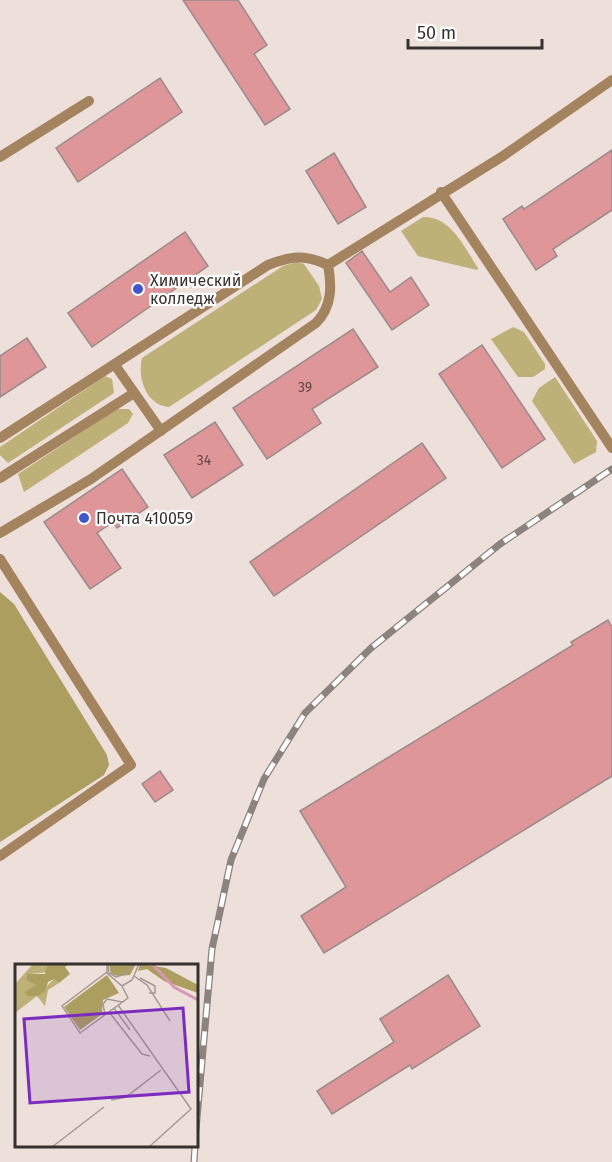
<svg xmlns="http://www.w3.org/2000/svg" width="612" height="1162" viewBox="0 0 612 1162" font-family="'Fira Sans',sans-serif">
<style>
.green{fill:#bdb177}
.forest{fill:#ac9e5e}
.building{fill:#de9698;stroke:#998b8b;stroke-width:1.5}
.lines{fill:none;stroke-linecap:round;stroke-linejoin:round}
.lane{stroke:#a4845e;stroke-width:10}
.rail-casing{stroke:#8c837e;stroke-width:7}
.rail{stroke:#fff;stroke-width:4.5;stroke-dasharray:14;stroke-linecap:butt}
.poi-dot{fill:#4156ca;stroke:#fff;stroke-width:2}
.labels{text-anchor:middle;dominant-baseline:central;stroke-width:4.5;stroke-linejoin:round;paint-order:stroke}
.number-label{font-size:14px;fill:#604a48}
.poi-label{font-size:16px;fill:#36312e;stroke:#fff;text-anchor:start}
.inset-river{fill:none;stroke:#d897b4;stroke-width:3}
.inset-road{fill:none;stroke:#a49995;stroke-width:1.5}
.view{fill:#7b2cbf;fill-opacity:0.15;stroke:#7b2cbf;stroke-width:3}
.inset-edge{fill:none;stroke:#36312e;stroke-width:3}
</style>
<rect width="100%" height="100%" fill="#eddfd9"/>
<g class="green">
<path d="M423 217C451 216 464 247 478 268L477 270 418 256 401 231Z"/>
<path d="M297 262 304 264 319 286 322 299 316 310 169 407C146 405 137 378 142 358L283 266Z"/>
<polygon points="513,327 524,332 545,364 545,369 533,377 518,377 491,339"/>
<polygon points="105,376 112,379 114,393 8,463 0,455 0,447"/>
<polygon points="555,377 597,441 596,452 574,464 532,401 539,388"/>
<polygon points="117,409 129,409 133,414 128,423 24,492 18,474"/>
</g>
<polygon class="forest" points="0,592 14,604 107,755 109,765 104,775 0,842"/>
<g class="building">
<polygon points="183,0 238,0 267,45 254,54 290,109 265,125"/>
<polygon points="160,78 182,112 78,182 56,148"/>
<polygon points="612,150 612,210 553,249 557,256 536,270 503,219 522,206 524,209"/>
<polygon points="334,153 366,207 338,224 306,171"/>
<polygon points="185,232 208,266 92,347 68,313"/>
<polygon points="362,251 390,292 411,277 429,305 392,330 346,263"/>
<polygon points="353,329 378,367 312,409 321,423 267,459 233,408"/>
<polygon points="27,338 46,367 0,397 0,356"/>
<polygon points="482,345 545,439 502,468 439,374"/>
<polygon points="215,422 243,465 192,498 164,455"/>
<polygon points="422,443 446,478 274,596 250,562"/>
<polygon points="122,469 148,507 117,528 113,522 97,533 121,568 90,589 44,522"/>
<polygon points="608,620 612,627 612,776 324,953 301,916 346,887 300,811 573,645 571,642"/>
<polygon points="160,771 173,790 155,802 142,784"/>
<polygon points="448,975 480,1026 412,1069 410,1065 332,1114 317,1091 394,1042 380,1019"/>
</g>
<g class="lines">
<g class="lane">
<polyline points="0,157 89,101"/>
<polyline points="441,192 612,448"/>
<polyline points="328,265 503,156 612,80"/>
<polyline points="115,365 161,431"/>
<path d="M0 438 268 265C291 256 305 254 328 265"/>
<polyline points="0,478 134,393"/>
<path d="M0 533 91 479 316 323C332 307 332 286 328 265"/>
<polyline points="0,559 131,765 0,856"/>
</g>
<g class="rail-casing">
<g id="rail">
<polyline points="196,1129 212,949 231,860 264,779 305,713 371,648 500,544 612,469"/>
<polyline points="194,1162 195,1146"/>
</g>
</g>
<use href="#rail" class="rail"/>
</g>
<g class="poi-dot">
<circle cx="138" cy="289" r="6"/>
<circle cx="84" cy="518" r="6"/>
</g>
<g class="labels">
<g class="number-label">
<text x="305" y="387">39</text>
<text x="204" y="460">34</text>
</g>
<g class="poi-label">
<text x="150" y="280">Химический<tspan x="150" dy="18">колледж</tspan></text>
<text x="96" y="518">Почта 410059</text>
</g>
</g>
<g transform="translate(15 964)">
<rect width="183" height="183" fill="#eddfd9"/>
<path d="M18 0H33L34 8 16 10 21 22 19 30 22 32 39 15 44 19 33 26 30 42 22 32 0 49V20Z" fill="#bdb177"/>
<path d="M33 0H54L50 3 55 10 44 19 39 15 33 18 30 27 22 32H12L10 28 21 21 12 16V10H30ZM94 0H121L115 11 103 12 96 10ZM125 0 151 4 183 21V29L149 17 132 5 123 7ZM92 11 104 29 88 36 87 50 65 66 49 43Z" fill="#ac9e5e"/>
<path class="inset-river" d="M137 0 159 23 183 36"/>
<path class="inset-road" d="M92 0V9L107 22 117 16 124 0M93 0 94 9 101 13 110 10 117 0M92 8 47 42 65 69 113 34 107 22M119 12 132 21 155 57M125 14 140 22V29H134M103 41 176 145 134 183M99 44 115 66M94 48 127 90 135 92M90 51 88 40 92 35 107 38M96 136 111 133 146 106M37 183 89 143"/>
<path class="view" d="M168 44 174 128 15 139 9 55Z"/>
<rect width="183" height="183" class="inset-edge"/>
</g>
<path d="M408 39v9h134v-9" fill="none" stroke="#36312e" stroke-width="3"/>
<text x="417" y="39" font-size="18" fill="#36312e" stroke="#ffffff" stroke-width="4.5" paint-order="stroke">50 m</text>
</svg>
